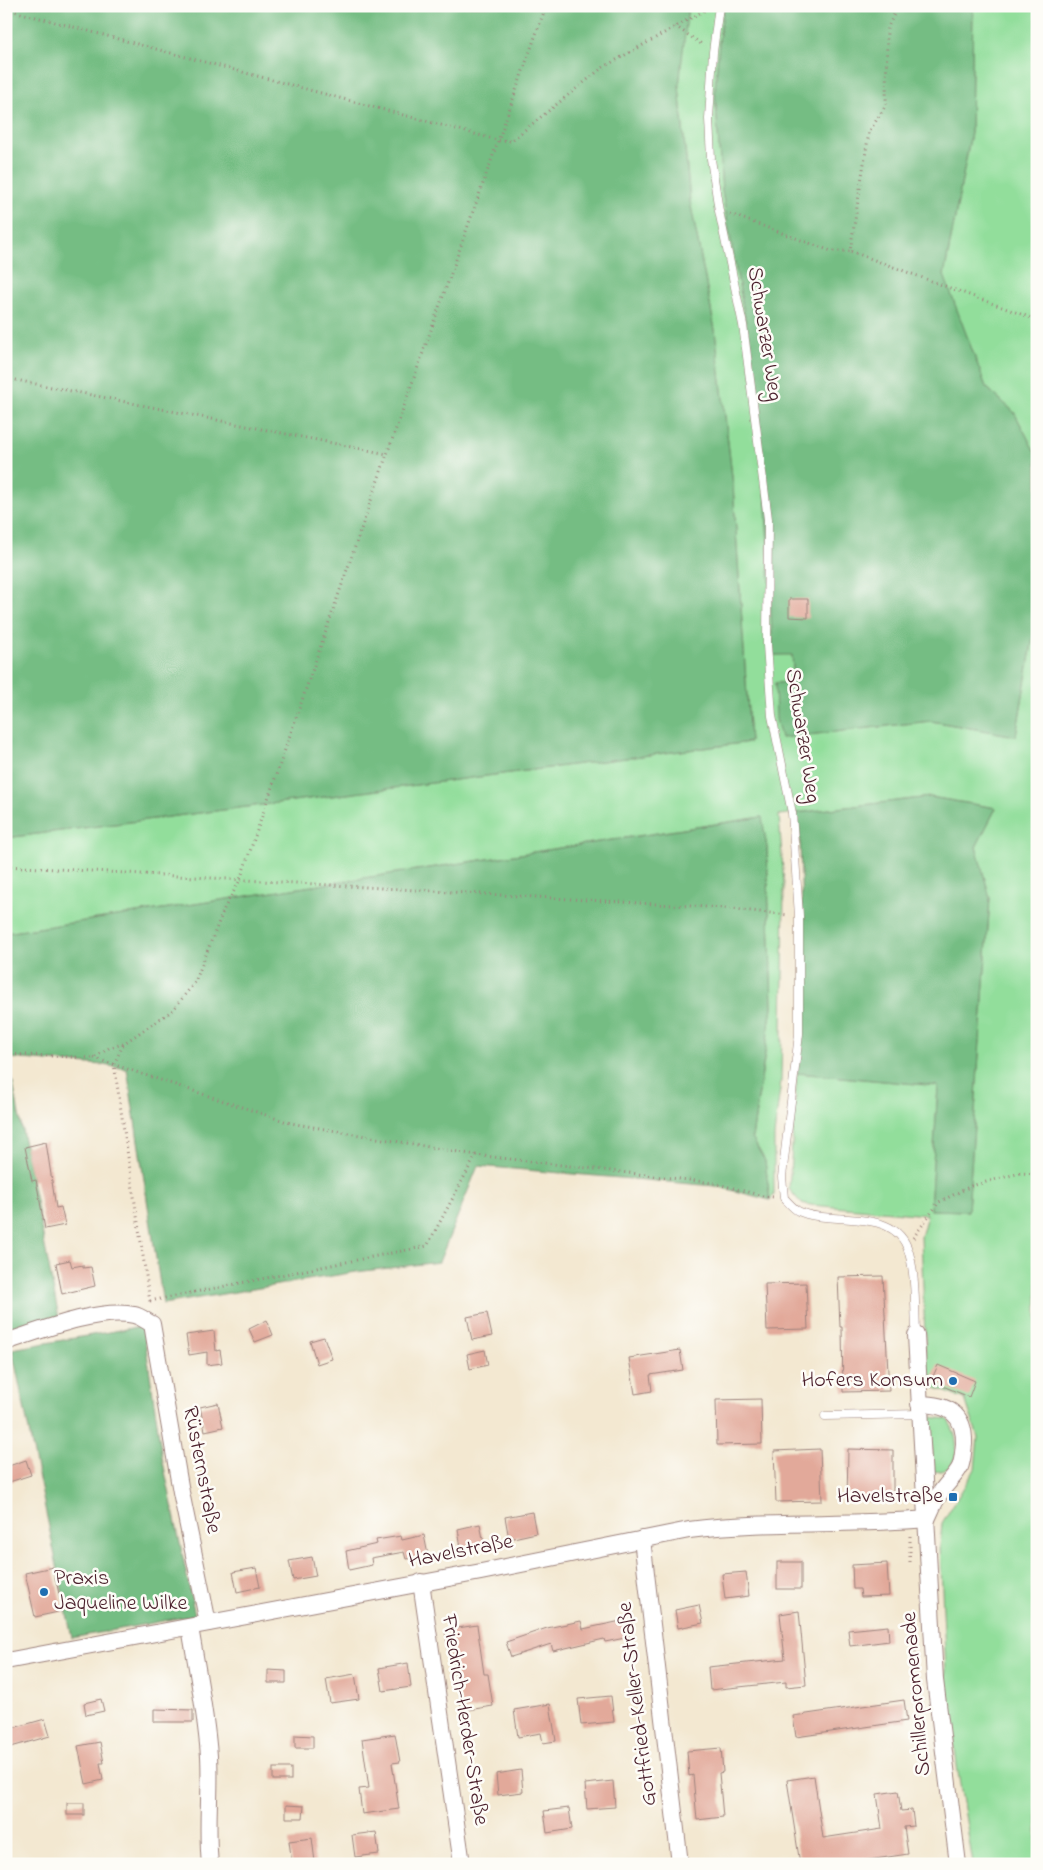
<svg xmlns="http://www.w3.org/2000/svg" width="1043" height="1870" viewBox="0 0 1043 1870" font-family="'Indie Flower',sans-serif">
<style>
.green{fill:#92de9b;stroke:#6e7e63}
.forest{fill:#75bd83;stroke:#606e57}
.building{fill:#e2a99a}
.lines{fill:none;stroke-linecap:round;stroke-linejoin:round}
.service-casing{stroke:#9e847e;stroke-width:9}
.minor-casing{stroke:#9e847e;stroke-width:18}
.path{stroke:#9e847e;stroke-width:3;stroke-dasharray:1 4;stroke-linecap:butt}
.service{stroke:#fff;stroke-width:8}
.minor{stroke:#fff;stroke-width:16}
.poi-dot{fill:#1f6fb2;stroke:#fdfcf7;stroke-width:2}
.labels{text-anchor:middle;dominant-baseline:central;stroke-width:5;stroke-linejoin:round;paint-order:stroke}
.street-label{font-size:22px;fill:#4a1f2b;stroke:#fdfcf7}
.poi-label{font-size:22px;fill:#4a1f2b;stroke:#fdfcf7;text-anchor:end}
</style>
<rect width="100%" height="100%" fill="#fdfcf7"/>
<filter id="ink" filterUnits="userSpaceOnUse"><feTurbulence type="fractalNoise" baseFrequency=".02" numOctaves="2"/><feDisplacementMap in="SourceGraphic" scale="10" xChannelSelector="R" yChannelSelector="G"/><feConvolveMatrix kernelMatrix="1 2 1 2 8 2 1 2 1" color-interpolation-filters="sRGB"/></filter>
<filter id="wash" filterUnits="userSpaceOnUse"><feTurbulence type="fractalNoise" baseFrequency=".0096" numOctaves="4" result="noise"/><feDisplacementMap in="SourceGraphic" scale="20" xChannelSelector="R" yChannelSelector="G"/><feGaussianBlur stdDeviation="1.12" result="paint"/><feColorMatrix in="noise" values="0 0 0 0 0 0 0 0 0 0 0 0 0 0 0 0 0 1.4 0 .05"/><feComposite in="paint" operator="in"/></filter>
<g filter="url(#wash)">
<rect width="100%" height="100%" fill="#f3e8d1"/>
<g class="green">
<polygon points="689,6 724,6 720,32 715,90 722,191 746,324 765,485 774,655 792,654 794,682 775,683 781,738 931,721 1016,736 1037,614 1037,1864 973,1864 957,1766 946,1675 940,1546 942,1523 975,1469 978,1437 965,1399 927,1385 921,1237 927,1215 811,1205 801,1203 789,1189 797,1073 938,1086 930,1210 968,1211 990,898 976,847 996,808 930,797 779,815 784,885 783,975 781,1081 774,1136 774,1195 770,1200 765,1161 752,1138 772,1007 767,848 761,817 6,933 6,838 750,742 733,485 715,330 690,201 679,86 685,25"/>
<polygon points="973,6 1037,6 1037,456 1014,412 986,387 944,276 971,133"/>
<path d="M930 1417 947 1419C956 1430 962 1456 949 1467 945 1471 939 1471 934 1472Z"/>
</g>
<g class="forest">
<polygon points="6,6 688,6 679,86 690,201 715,330 733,485 750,742 6,838"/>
<polygon points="724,6 973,6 971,133 944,275 986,387 1014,412 1037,456 1037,614 1016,736 931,721 781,738 776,719 775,683 794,682 792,655 773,655 765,485 746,324 722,191 715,90 720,32"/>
<polygon points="930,797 996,808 976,847 990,898 968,1211 930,1210 938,1086 797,1073 804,1002 800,838 796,813"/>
<polygon points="762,817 767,848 772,1007 752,1138 765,1161 770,1200 715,1186 478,1166 439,1262 356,1272 163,1304 127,1069 103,1065 8,1058 59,1318 6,1328 6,933"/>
<polygon points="143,1326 162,1457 195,1615 72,1638 12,1349"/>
</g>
<g id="blocks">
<g class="building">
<polygon points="789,599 808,599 808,618 789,617"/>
<polygon points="46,1142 56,1208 61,1207 65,1225 45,1229 36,1180 32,1181 25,1147"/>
<polygon points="70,1260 72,1267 83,1265 83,1268 91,1267 95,1286 62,1294 56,1263"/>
<polygon points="883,1276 889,1391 843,1392 842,1327 840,1327 838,1277"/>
<polygon points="806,1283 808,1329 767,1330 765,1284"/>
<polygon points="487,1313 492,1336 472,1340 467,1317"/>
<polygon points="267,1320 273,1335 255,1342 249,1329"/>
<polygon points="214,1331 216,1351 220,1350 222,1363 207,1365 207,1352 189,1355 186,1335"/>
<polygon points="324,1337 332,1359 317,1364 310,1341"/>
<polygon points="485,1350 488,1365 470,1369 467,1354"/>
<polygon points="680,1350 683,1370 650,1375 652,1391 635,1394 629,1358"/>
<polygon points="938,1365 975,1381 969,1397 931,1381"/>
<polygon points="761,1399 762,1444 717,1445 716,1400"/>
<polygon points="218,1403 223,1427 205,1431 200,1407"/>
<polygon points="820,1449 822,1501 776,1502 774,1451"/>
<polygon points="848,1449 893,1450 893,1501 847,1501"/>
<polygon points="26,1460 31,1475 6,1483 6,1467"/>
<polygon points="532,1512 536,1533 509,1539 505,1517"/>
<polygon points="480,1524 484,1543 461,1548 458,1529"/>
<polygon points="424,1535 428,1555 406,1559 404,1552 371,1558 372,1565 349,1570 346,1551 377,1544 376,1540 401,1536 402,1540"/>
<polygon points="312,1557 316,1576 293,1580 289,1561"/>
<rect x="777" y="1562" width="24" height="27"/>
<polygon points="887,1563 889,1596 861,1597 860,1589 853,1589 852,1565"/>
<polygon points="53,1567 63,1611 35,1617 25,1573"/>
<polygon points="256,1568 260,1587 237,1592 233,1572"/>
<polygon points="746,1572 749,1596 725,1599 722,1574"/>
<polygon points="699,1605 703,1623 678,1628 675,1610"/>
<polygon points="799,1611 806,1685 786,1687 786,1682 710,1690 708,1667 785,1659 780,1614"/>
<polygon points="626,1620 630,1637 605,1642 604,1639 553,1651 551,1644 511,1657 506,1642 547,1628 581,1621 583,1629"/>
<polygon points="477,1625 484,1674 488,1674 493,1706 462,1711 454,1661 450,1662 445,1630"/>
<polygon points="888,1626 889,1641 850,1646 848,1630"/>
<polygon points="408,1663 411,1687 383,1691 379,1668"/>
<polygon points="268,1670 286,1671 286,1683 268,1683"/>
<polygon points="355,1674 359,1699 330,1703 326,1679"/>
<polygon points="611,1696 614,1722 581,1725 578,1699"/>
<polygon points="101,1699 104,1711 86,1715 84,1703"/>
<polygon points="904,1700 907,1721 796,1737 793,1716"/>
<polygon points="550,1704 556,1741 543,1743 541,1733 518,1737 514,1710"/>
<polygon points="154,1709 193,1710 193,1722 154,1722"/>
<polygon points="45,1719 50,1736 11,1747 6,1730"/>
<polygon points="395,1734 400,1762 392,1763 399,1809 362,1814 359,1789 369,1788 362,1739"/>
<polygon points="295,1735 313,1736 313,1748 295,1748"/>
<polygon points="100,1742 104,1763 100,1763 103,1780 86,1784 78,1746"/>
<polygon points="721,1748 723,1772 719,1773 723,1817 697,1820 693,1775 689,1776 687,1751"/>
<rect x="273" y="1768" width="18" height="12"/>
<polygon points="521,1770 523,1792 498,1795 496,1774"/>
<polygon points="814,1776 823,1838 882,1829 877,1794 898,1791 901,1811 912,1810 914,1826 904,1827 908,1854 842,1864 800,1864 787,1780"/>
<polygon points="613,1781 615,1807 587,1809 585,1784"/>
<rect x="67" y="1803" width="17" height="12"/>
<polygon points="286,1805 304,1806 303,1818 286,1818"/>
<polygon points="569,1808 572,1829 547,1833 544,1811"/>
<polygon points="376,1832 379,1854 355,1857 352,1835"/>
<polygon points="312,1838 315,1862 292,1864 289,1841"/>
</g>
</g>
</g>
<g filter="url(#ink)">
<use href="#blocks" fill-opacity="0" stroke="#9e847e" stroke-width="1"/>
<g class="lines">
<g class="service-casing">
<g id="service">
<path d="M719 6 713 52 709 119 711 159 719 211 743 325 768 519 767 645 772 716 792 813 799 916V1034L782 1177 784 1198C788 1202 793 1208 798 1211 830 1226 891 1207 907 1247 916 1269 915 1310 916 1335"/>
<polyline points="825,1416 920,1414"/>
</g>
</g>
<g class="minor-casing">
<g id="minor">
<polyline points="916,1335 935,1680 958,1864"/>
<path d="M6 1342C39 1331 100 1307 134 1315 140 1316 146 1321 152 1324L181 1492 208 1623"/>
<path d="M919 1404C947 1404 965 1413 964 1444 963 1451 963 1460 960 1467 955 1477 945 1484 939 1495 934 1502 931 1511 927 1519"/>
<polyline points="642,1539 680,1864"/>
<polyline points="421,1582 462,1864"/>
<path d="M190 1627C197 1670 206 1713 209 1756 211 1792 206 1828 210 1864"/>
<path d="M6 1661 481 1572 689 1530C768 1520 848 1526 927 1519"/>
</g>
</g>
<g class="path">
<polyline points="898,6 887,29 886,105 869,132 850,251 1037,320"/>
<polyline points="6,9 497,140 511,141 602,68 707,9"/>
<polyline points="675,26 703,45"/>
<polyline points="730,214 831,251 850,251"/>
<polyline points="6,378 387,454"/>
<polyline points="6,866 724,908 788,915"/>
<polyline points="123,1045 114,1064 150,1302"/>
<polyline points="6,1054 94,1058 109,1048 123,1044 173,1010 195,982 224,909 240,880 387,454 546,6"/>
<polyline points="94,1058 290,1123 476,1155"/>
<polyline points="913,1238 939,1202 971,1186 1020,1173 1037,1174"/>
<polyline points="150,1301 427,1246 476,1155 714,1183 763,1196 774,1197"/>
<polyline points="910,1536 910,1562"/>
<polyline points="913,1611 916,1667"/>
</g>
<use href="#service" class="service"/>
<use href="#minor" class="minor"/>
</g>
</g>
<g class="poi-dot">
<circle cx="953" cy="1381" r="5"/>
<rect x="948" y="1492" width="10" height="10" rx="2.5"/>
<circle cx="44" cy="1592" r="5"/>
</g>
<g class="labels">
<g class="street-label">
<text transform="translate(764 334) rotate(81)">Schwarzer Weg</text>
<text transform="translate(802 736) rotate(81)">Schwarzer Weg</text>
<text transform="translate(201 1470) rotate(79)">Rüsternstraße</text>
<text transform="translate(461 1552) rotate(-11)">Havelstraße</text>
<text transform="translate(917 1694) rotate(-95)">Schillerpromenade</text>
<text transform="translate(638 1704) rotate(-97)">Gottfried-Keller-Straße</text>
<text transform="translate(464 1720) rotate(81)">Friedrich-Herder-Straße</text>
</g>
<g class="poi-label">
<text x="943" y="1381">Hofers Konsum</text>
<text x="943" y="1497">Havelstraße</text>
<text x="54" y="1579" text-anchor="start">Praxis<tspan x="54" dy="25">Jaqueline Wilke</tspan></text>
</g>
</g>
<rect width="1043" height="1870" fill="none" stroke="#fdfcf7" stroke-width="25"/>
</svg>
